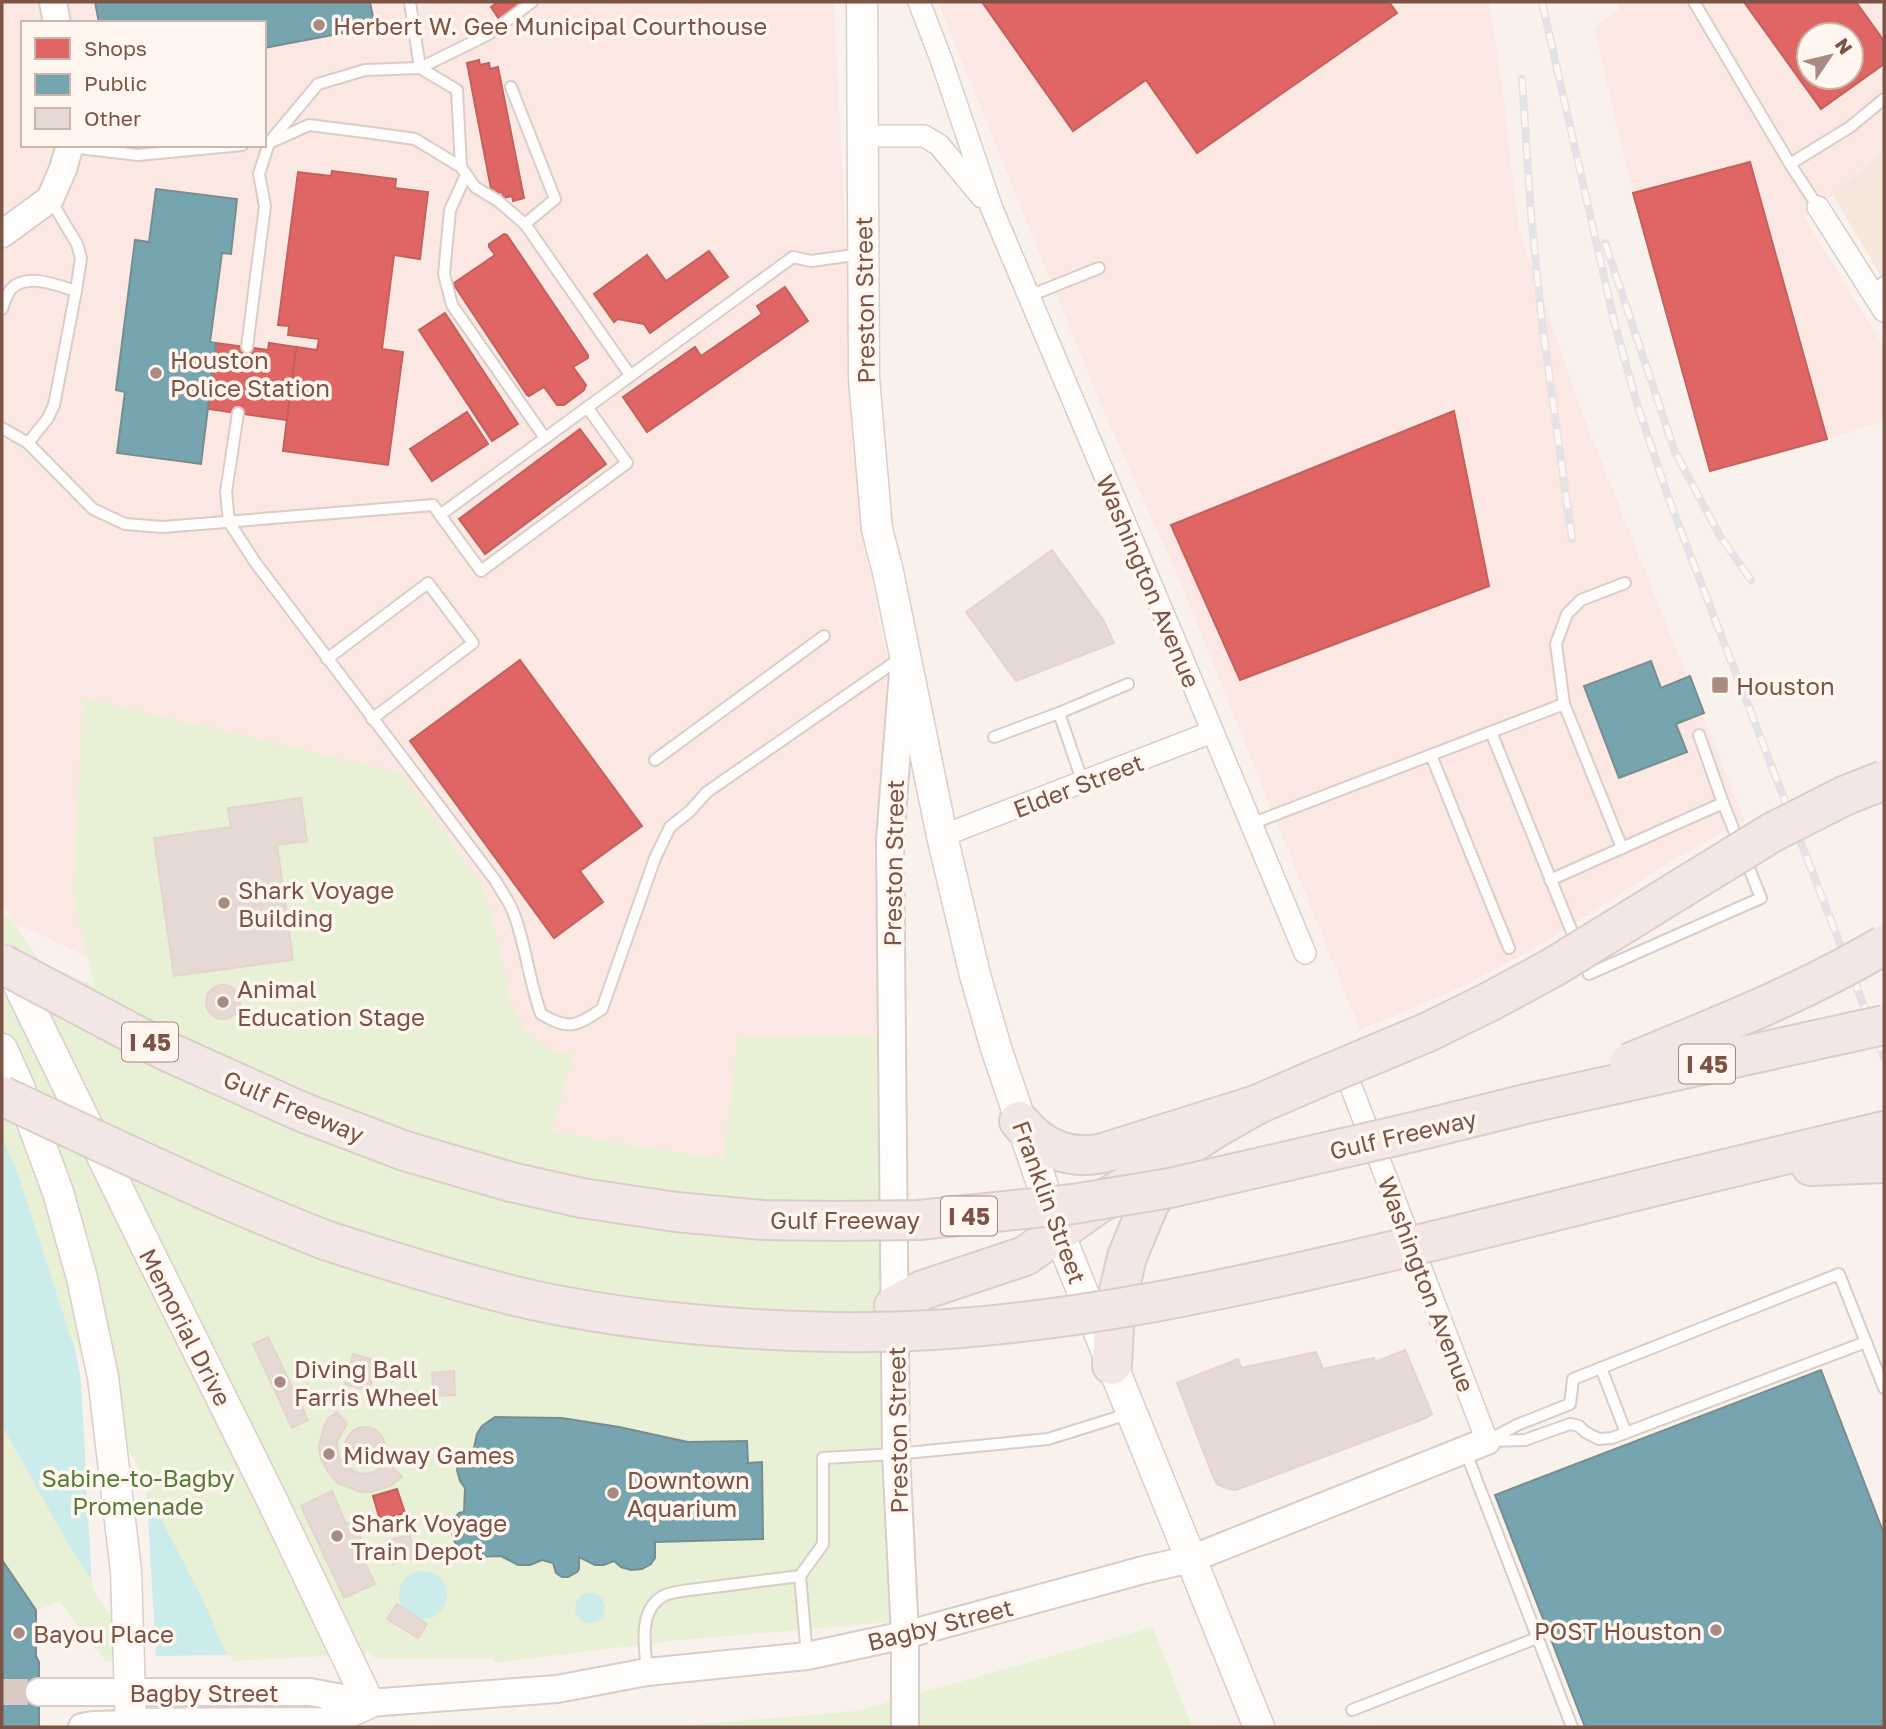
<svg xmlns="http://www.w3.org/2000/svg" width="1886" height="1729" viewBox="0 0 1886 1729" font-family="'Golos Text',sans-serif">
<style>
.residential{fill:#f6e7dc}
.commercial{fill:#fce8e2;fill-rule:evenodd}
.green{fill:#e8f0d5}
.water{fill:#cceceb}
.pier{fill:#f9f2ec}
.shops{fill:#e06666;stroke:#c2615d;stroke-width:2;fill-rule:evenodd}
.public{fill:#76a5af;stroke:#788d90;stroke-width:2}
.building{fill:#e6d9d3;stroke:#e3d4cd;stroke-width:2}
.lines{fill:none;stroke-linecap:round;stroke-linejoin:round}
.tertiary-tunnel{stroke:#dacac3;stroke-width:26;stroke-dasharray:26 13;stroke-linecap:butt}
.service-casing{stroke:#d8cec8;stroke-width:14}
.minor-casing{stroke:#d8cec8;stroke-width:24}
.tertiary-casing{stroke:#d8cec8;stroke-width:30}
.secondary-casing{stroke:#dacec9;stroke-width:33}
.motorway-casing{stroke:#dbcec8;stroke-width:42}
.service{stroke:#fefdfc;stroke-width:10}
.minor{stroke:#fefdfc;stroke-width:21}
.tertiary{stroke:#fefdfc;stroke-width:26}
.secondary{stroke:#fefdfc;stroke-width:30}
.motorway{stroke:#f2e7e4;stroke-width:38}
.rail-casing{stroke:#e5e2e6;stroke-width:8}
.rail{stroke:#fff7ef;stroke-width:5;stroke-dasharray:16;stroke-linecap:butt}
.motorway-bridge-casing{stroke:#dbcec8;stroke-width:42;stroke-linecap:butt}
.motorway-bridge{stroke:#f2e7e4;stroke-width:38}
.poi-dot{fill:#a88b81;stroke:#fff7ef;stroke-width:2.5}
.labels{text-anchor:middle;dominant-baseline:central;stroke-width:7;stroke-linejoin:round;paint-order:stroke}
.shield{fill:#fff7ef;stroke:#a38579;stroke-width:2}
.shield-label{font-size:23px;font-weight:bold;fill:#7c5447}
.poi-label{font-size:24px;fill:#7c5447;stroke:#fff7ef;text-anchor:start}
.street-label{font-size:24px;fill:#7c5447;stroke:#fff7ef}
.park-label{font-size:24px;fill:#567c3b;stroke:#fff7ef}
</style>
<rect width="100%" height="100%" fill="#f9f2ec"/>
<polygon class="residential" points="1884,148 1884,281 1833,195"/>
<g class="commercial">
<path d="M2 2H834L860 521 886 654 884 1036 724 1158 645 1148 552 1131V1051L528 1034 512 1006 491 913 73 895 88 957 13 922 2 903ZM23 23H264V145H23Z"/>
<polygon points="938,2 1489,2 1503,92 1519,230 1583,415 1745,821 1671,861 1544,943 1462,987 1360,1030 1182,586 1100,403"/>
<path d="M1617 2H1884V148L1833 195 1804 217 1884 347V421L1827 439 1710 471 1633 194 1594 28 1619 9ZM1809 35H1851V77H1809Z"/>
</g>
<g class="green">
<polygon points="83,698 401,773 478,880 491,913 512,1006 528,1034 552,1051 573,1053 552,1131 645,1148 723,1158 738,1037 884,1036 893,1622 679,1640 494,1663 492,1658 385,1659 374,1657 365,1648 367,1654 229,1661 106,1661 84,1635 60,1602 36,1610 2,1560 2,913 13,922 40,962 94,986 73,895"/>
<polygon points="1153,1627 1192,1727 664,1727 857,1711"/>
</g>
<g class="water">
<polygon points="2,1138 18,1174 77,1357 203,1600 248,1705 187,1727 67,1542 2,1425"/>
<circle cx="423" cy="1595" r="24"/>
<circle cx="590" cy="1608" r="15"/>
</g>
<polygon class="pier" points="73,1335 80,1356 146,1483 156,1656 230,1655 251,1704 262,1726 183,1727 92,1587 81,1381"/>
<g class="shops">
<polygon points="498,2 526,2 501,22 491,7"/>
<polygon points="982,2 1389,2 1397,13 1197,153 1146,80 1073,131"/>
<path d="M1744 2H1856L1884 41V64L1821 109ZM1809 35H1851V77H1809Z"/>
<polygon points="479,60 480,65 489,63 490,69 498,67 524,198 513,201 512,196 503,198 502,192 492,194 467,63"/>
<polygon points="1750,162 1827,439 1710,471 1633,193"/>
<polygon points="332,171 396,179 395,188 428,192 420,259 394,255 382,349 403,352 388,465 283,451 296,347 317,350 319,339 288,335 289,326 278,325 298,172 331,176"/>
<polygon points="504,234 507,235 588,355 588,358 573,367 586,385 584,390 564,405 557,405 544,387 529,396 527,395 454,285 454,283 495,255 489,247 489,244"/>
<polygon points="709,251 728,277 650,333 644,324 618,319 614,322 594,294 647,255 666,281"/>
<polygon points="785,287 808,321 647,432 623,397 695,347 701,356 762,314 757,306"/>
<polygon points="445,313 518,424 492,441 419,330"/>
<polygon points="216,343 268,350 269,343 296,347 287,420 208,409"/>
<polygon points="1454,411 1489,586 1240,680 1171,525"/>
<polygon points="467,412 488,444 432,481 410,449"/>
<polygon points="580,429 606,464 485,554 459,519"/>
<polygon points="520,660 642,826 580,871 603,902 554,938 410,741"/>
<polygon points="397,1489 405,1513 380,1520 373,1496"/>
</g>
<g class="public">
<polygon points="95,2 370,2 375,27 264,48 264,23 99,23"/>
<polygon points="156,189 237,199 231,254 222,253 210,342 216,343 201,464 117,453 125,392 116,390 135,240 149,242"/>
<polygon points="1651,661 1661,688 1690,676 1704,713 1676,724 1687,752 1619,778 1584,686"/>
<polygon points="1821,1370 1884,1534 1884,1727 1585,1727 1495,1495"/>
<polygon points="495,1417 562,1418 619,1427 688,1442 747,1441 748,1463 762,1462 763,1539 655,1542 655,1558 651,1564 642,1569 631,1570 621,1567 614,1561 604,1565 595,1565 579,1557 579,1569 577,1572 568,1577 562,1577 556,1573 553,1563 542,1560 530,1565 518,1565 501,1556 473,1557 465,1554 457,1547 451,1532 453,1520 459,1513 464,1512 465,1488 460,1481 457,1470 459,1461 463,1454 474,1448 477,1434 482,1426"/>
<polygon points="2,1560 36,1610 36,1656 39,1662 39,1727 2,1727"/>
</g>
<g class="building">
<polygon points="1052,550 1104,621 1114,643 1016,681 966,612"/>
<polygon points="301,798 307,841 277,845 293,960 174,976 154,838 231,827 228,808"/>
<circle cx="223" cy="1002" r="17"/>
<polygon points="268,1337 308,1420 292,1428 253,1344"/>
<polygon points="1405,1350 1432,1414 1426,1418 1236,1490 1229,1489 1218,1485 1214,1479 1177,1383 1238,1359 1241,1368 1316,1352 1323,1369 1374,1358 1375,1362"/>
<polygon points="353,1354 378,1361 369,1391 345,1384"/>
<polygon points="454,1371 455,1395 434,1396 432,1373"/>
<circle cx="414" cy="1397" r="6"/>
<polygon points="337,1412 347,1424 337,1441 339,1458 346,1466 355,1472 363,1474 374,1472 388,1463 402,1477 390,1486 371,1492 360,1492 338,1483 328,1472 321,1459 319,1447 323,1429 328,1419"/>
<circle cx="365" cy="1447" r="20"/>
<polygon points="332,1491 346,1524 353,1521 365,1548 359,1550 375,1584 344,1598 301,1506"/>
<polygon points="410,1535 416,1558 393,1564 386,1541"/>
<polygon points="397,1604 427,1624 418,1638 387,1619"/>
</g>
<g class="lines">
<polyline class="tertiary-tunnel" points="2,1692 39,1692"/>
<g class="service-casing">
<g id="service">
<polyline points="410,2 420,68"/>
<polyline points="1694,2 1790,164 1818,207"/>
<polyline points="420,68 457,90 461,167 475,187 498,201 525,224 630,375"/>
<polyline points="511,87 555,199 525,224"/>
<polyline points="272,139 318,84 365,70 420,68 489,34 532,2"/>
<polyline points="70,147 138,155 242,145"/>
<polyline points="1790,164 1850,127 1884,99"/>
<polyline points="466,175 450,210 444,274 452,305 545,438"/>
<polyline points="1871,290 1884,282"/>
<polyline points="1029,296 1099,268"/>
<path d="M2 309C4 303 7 294 11 289 27 272 59 286 76 291"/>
<polyline points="247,347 265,206 259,174 269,143 309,125 372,133 415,139 461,167"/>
<path d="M238 413 226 492 229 522 255 562 495 880C501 891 510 902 514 914 526 946 529 981 541 1014 569 1030 575 1027 602 1009L655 858 670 827 690 811 707 792 902 657"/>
<polyline points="2,428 28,443 93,509 125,524 163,527 433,505 440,515 793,257 811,261 862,254"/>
<polyline points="28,443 48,418 54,405 76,291 81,258 77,244 50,199"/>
<polyline points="440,515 481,571 627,463 587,407"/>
<polyline points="327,659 428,583 473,643 372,719"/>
<polyline points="1059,713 1083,783"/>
<polyline points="1491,732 1589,974 1761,898 1723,803 1699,735"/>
<polyline points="994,737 1059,713 1128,684"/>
<polyline points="1431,755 1509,948"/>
<polyline points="655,760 824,636"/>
<polyline points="1251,824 1564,704"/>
<polyline points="1622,848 1564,704 1556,644 1567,614 1581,600 1625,583"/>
<polyline points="1550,880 1723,803"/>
<polyline points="1601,1368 1626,1433"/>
<polyline points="1487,1441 1517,1425 1570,1404 1573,1379 1839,1274 1884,1388"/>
<polyline points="1490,1441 1525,1440 1570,1424 1579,1426 1585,1432 1599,1439 1612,1438 1866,1342"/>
<polyline points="1465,1450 1572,1727"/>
<polyline points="807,1656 800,1576 823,1544 823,1458 896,1454 1048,1439 1131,1413"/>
<path d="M647 1672C645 1647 637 1609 665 1595 670 1593 677 1592 682 1591L800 1576"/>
<polyline points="1352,1710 1537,1638"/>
</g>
</g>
<g class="minor-casing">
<g id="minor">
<polyline points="919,2 941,59 992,209 1180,653 1305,953"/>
<polyline points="863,136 924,136 939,145 982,197"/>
<polyline points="1818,207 1884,311"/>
<polyline points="942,836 1212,732"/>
<polyline points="1352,1089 1487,1441"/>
</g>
</g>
<g class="tertiary-casing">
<g id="tertiary">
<polyline points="53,2 57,23"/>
<polyline points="2,234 50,199 63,169 70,145"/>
<polyline points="903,672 890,840 896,1454 905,1635 905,1727"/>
<polyline points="39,1692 310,1692 369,1703 557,1689 647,1672 807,1656 905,1635 1143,1570 1191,1559 1487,1441"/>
<polyline points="82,1727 93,1725 131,1724"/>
</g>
</g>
<g class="secondary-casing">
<g id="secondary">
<polyline points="862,2 864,378 877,529 888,572 942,836 975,975 996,1048 1058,1231 1259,1727"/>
<polyline points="7,961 140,1234 271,1498 369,1703 325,1723 131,1724"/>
<polyline points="2,1049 19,1087 58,1192 82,1278 103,1377 126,1571 131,1727"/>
</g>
</g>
<g class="motorway-casing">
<g id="motorway">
<polyline points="302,1112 405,1151"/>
<path d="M1019 1121C1042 1149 1069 1160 1103 1153L1256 1105 1316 1079"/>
<polyline points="1811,1166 1884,1163"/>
<polyline points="1721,1170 1884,1131"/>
<path d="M325 1240C386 1260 448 1279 511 1295 564 1308 617 1316 671 1322"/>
<polyline points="894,1306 923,1290 1025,1256 1098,1204 1214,1129 1256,1105"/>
<polyline points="1112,1365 1115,1308 1127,1257 1149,1204 1174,1167"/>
</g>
</g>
<use href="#service" class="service"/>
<use href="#minor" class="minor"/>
<use href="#tertiary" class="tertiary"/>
<use href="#secondary" class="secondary"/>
<use href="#motorway" class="motorway"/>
<g class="rail-casing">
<g id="rail">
<polyline points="1542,2 1615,325 1638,407 1671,505 1884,1058"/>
<polyline points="1522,79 1531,214 1542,323 1572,539"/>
<polyline points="1605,243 1675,452 1720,536 1751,580"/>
</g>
</g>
<use href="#rail" class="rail"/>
<g class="motorway-bridge-casing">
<g id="motorway-bridge">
<polyline points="2,964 164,1050 302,1112"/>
<path d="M1629 1063C1716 1027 1803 993 1884 945"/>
<polyline points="1316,1079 1428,1032 1489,1002 1552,968 1773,832 1844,796 1884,780"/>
<path d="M2 1096C109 1146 215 1197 325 1240"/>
<polyline points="405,1151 511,1182 582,1198 676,1212 763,1220 837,1221 919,1220 1073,1204 1170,1188 1413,1132 1530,1103 1884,1025"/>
<path d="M671 1322C758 1331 846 1335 933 1330 1078 1321 1221 1291 1362 1258 1482 1230 1601 1199 1721 1170"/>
</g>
</g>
<use href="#motorway-bridge" class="motorway-bridge"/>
</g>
<g class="poi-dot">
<circle cx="319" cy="25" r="7"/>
<circle cx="156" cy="373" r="7"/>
<rect x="1711" y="676" width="18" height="18" rx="3.5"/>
<circle cx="224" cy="903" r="7"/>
<circle cx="223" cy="1002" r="7"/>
<circle cx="280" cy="1382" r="7"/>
<circle cx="329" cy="1454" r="7"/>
<circle cx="613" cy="1493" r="7"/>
<circle cx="337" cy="1536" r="7"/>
<circle cx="1716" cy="1630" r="7"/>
<circle cx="19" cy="1633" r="7"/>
</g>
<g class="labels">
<g class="shield">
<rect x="122" y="1022.5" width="56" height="39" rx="5"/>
<rect x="1679" y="1044.5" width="56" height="39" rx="5"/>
<rect x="941" y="1196.5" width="56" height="39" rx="5"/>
</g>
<g class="shield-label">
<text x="150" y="1042">I 45</text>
<text x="1707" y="1064">I 45</text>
<text x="969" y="1216">I 45</text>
</g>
<g class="poi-label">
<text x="333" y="25">Herbert W. Gee Municipal Courthouse</text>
<text x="170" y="359">Houston<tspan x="170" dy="28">Police Station</tspan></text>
<text x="1736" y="685">Houston</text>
<text x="238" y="889">Shark Voyage<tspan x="238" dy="28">Building</tspan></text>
<text x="237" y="988">Animal<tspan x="237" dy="28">Education Stage</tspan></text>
<text x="294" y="1368">Diving Ball<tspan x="294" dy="28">Farris Wheel</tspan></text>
<text x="343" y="1454">Midway Games</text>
<text x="627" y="1479">Downtown<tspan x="627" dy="28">Aquarium</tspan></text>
<text x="351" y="1522">Shark Voyage<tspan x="351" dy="28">Train Depot</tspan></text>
<text x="1702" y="1630" text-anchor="end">POST Houston</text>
<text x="33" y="1633">Bayou Place</text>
</g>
<g class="street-label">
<text transform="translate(864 300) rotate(-91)">Preston Street</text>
<text transform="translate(1149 581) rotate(67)">Washington Avenue</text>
<text transform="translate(1078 785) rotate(-21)">Elder Street</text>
<text transform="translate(893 863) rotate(-89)">Preston Street</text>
<text transform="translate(294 1106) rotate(23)">Gulf Freeway</text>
<text transform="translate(1403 1134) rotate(-13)">Gulf Freeway</text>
<text transform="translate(1050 1202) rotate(70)">Franklin Street</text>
<text x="845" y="1219">Gulf Freeway</text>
<text transform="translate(1427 1284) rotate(69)">Washington Avenue</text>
<text transform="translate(186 1327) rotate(63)">Memorial Drive</text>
<text transform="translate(897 1430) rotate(-91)">Preston Street</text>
<text transform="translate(940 1624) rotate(-14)">Bagby Street</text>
<text x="204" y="1692">Bagby Street</text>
</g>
<g class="park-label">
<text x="138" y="1477">Sabine-to-Bagby<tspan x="138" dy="28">Promenade</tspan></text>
</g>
</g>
<rect width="1886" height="1729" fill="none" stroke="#7c5447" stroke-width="7"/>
<rect x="21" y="21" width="245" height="126" fill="#fff7ef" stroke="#cbb6ac" stroke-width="2"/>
<rect x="35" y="38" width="35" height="21" fill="#e06666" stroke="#cbb6ac" stroke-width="2"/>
<text x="84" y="56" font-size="21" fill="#7c5447">Shops</text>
<rect x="35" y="74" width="35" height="21" fill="#76a5af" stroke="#cbb6ac" stroke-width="2"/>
<text x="84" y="91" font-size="21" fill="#7c5447">Public</text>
<rect x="35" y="108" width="35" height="21" fill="#e6d9d3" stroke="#cbb6ac" stroke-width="2"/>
<text x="84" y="126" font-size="21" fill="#7c5447">Other</text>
<g transform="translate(1830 56) rotate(55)"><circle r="33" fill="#fff7ef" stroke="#cbb6ac" stroke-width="2"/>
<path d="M0-5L12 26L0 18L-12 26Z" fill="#a88b81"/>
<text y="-10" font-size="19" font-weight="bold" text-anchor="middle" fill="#7c5447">N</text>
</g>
</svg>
